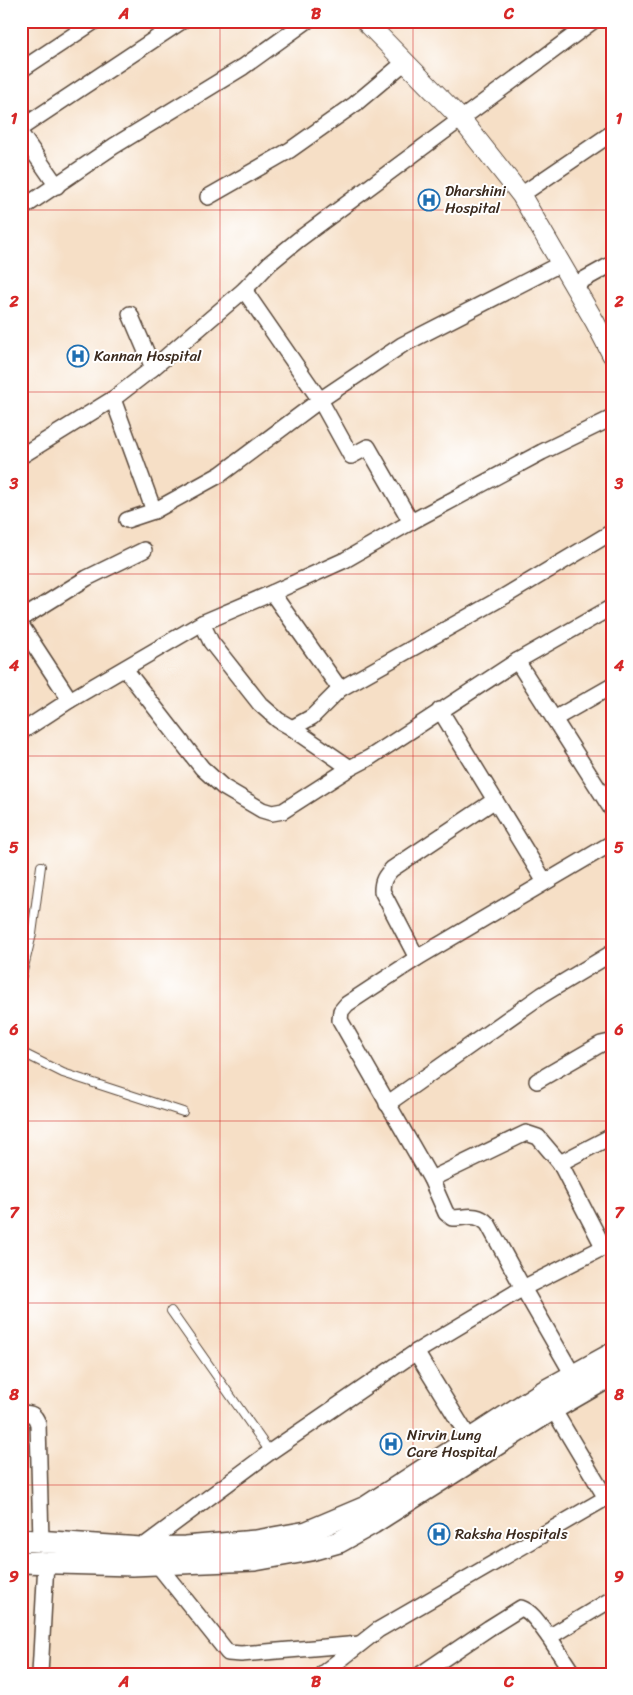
<svg xmlns="http://www.w3.org/2000/svg" width="633" height="1695" viewBox="0 0 633 1695" font-family="Sriracha,sans-serif">
<style>
.lines{fill:none;stroke-linecap:round;stroke-linejoin:round}
.service-casing{stroke:#574537;stroke-width:10}
.minor-casing{stroke:#574537;stroke-width:18}
.tertiary-casing{stroke:#574537;stroke-width:21}
.secondary-casing{stroke:#574537;stroke-width:24}
.service{stroke:#fff;stroke-width:8}
.minor{stroke:#fff;stroke-width:15}
.tertiary{stroke:#fff;stroke-width:19}
.secondary{stroke:#fff;stroke-width:21}
.grid{fill:none;stroke:#d62828;stroke-width:1;stroke-opacity:0.55}
.labels{text-anchor:middle;dominant-baseline:central;stroke-width:4;stroke-linejoin:round;paint-order:stroke}
.poi-label{font-size:15px;fill:#3b2a1e;stroke:#fff;text-anchor:start}
.neatline{fill:none;stroke:#d62828;stroke-width:2}
.grid-label{font-size:16px;text-anchor:middle;font-weight:bold;fill:#d62828}
</style>
<rect width="100%" height="100%" fill="#fff"/>
<filter id="ink" filterUnits="userSpaceOnUse"><feTurbulence type="fractalNoise" baseFrequency=".02" numOctaves="2"/><feDisplacementMap in="SourceGraphic" scale="10" xChannelSelector="R" yChannelSelector="G"/><feConvolveMatrix kernelMatrix="1 2 1 2 8 2 1 2 1" color-interpolation-filters="sRGB"/></filter>
<filter id="wash" filterUnits="userSpaceOnUse"><feTurbulence type="fractalNoise" baseFrequency=".0096" numOctaves="4" result="noise"/><feDisplacementMap in="SourceGraphic" scale="20" xChannelSelector="R" yChannelSelector="G"/><feGaussianBlur stdDeviation="1.12" result="paint"/><feColorMatrix in="noise" values="0 0 0 0 0 0 0 0 0 0 0 0 0 0 0 0 0 1.4 0 .05"/><feComposite in="paint" operator="in"/></filter>
<g filter="url(#wash)">
<rect width="100%" height="100%" fill="#f6dfc6"/>
</g>
<g filter="url(#ink)">
<g class="lines">
<g class="service-casing">
<g id="service">
<polyline points="21,979 32,934 41,866"/>
<polyline points="21,1052 63,1073 183,1112"/>
<polyline points="171,1311 270,1452"/>
</g>
</g>
<g class="minor-casing">
<g id="minor">
<polyline points="21,70 95,21"/>
<polyline points="21,128 182,21"/>
<polyline points="21,134 57,186"/>
<polyline points="521,195 612,133"/>
<polyline points="208,197 290,150 355,104 405,62"/>
<polyline points="21,209 114,146 243,67 307,21"/>
<polyline points="574,285 612,264"/>
<polyline points="244,290 320,400 351,456 368,447 411,522"/>
<polyline points="130,314 153,368"/>
<polyline points="113,399 154,511"/>
<polyline points="21,456 113,399 153,368 244,290 270,263 298,240 593,21"/>
<polyline points="127,520 154,511 221,474 320,400 402,345 562,263"/>
<polyline points="272,593 340,689"/>
<polyline points="21,619 87,578 144,550"/>
<polyline points="202,623 211,642 260,704 278,720 292,728 350,768"/>
<polyline points="21,625 70,700"/>
<polyline points="517,661 612,810"/>
<polyline points="125,669 202,768 223,787 262,810 272,813 283,811 350,768 369,758 517,661 612,607"/>
<polyline points="440,710 545,882"/>
<polyline points="554,719 612,686"/>
<polyline points="292,728 312,717 340,689 505,596 612,532"/>
<polyline points="21,732 70,700 202,623 272,593 345,560 411,522 542,452 612,418"/>
<path d="M417 958 382 891C382 881 385 876 392 869L495 800"/>
<polyline points="537,1081 601,1044 610,1042 612,1043"/>
<polyline points="387,1104 542,995 612,953"/>
<polyline points="560,1163 612,1136"/>
<polyline points="431,1179 526,1133 538,1137 560,1163 604,1248"/>
<polyline points="416,1352 474,1446"/>
<path d="M573 1375 523 1288 488 1224C477 1212 466 1218 452 1218L446 1213 431 1179 340 1020 341 1011 347 1004 417 958 612 843"/>
<path d="M21 1413C31 1413 35 1414 38 1424L41 1541"/>
<polyline points="141,1548 270,1452 416,1352 523,1288 612,1243"/>
<polyline points="157,1564 228,1653 241,1654 360,1644"/>
<polyline points="40,1674 46,1562"/>
<polyline points="322,1674 378,1630 606,1498 553,1409"/>
<path d="M421 1674 489 1628 521 1608C533 1612 541 1627 549 1637"/>
<polyline points="573,1674 549,1637 612,1599"/>
</g>
</g>
<g class="tertiary-casing">
<polyline id="tertiary" points="365,21 461,119 521,195 595,322 612,355"/>
</g>
<g class="secondary-casing">
<g id="secondary">
<polyline points="21,1540 141,1548 185,1547 256,1541 307,1532 366,1507 543,1392 612,1354"/>
<polyline points="21,1562 132,1565 255,1560 311,1550 339,1542 373,1523 553,1409 612,1375"/>
</g>
</g>
<use href="#service" class="service"/>
<use href="#minor" class="minor"/>
<use href="#tertiary" class="tertiary"/>
<use href="#secondary" class="secondary"/>
</g>
</g>
<path class="grid" d="M220 21V1674M413 21V1674M21 210H612M21 392H612M21 574H612M21 756H612M21 939H612M21 1121H612M21 1303H612M21 1485H612"/>
<defs>
<g id="hospital-ring" transform="scale(1.125)"><circle r="9.5" fill="#fff" stroke="#1f6fb2" stroke-width="1.5"/><path d="M-5-5h3v3.5h4V-5h3V5h-3V1.5h-4V5h-3Z" fill="#1f6fb2"/></g>
</defs>
<g fill-rule="evenodd">
<use href="#hospital-ring" x="429" y="200"/>
<use href="#hospital-ring" x="78" y="356"/>
<use href="#hospital-ring" x="391" y="1444"/>
<use href="#hospital-ring" x="439" y="1534"/>
</g>
<g class="labels">
<g class="poi-label">
<text x="445" y="191">Dharshini<tspan x="445" dy="17">Hospital</tspan></text>
<text x="94" y="356">Kannan Hospital</text>
<text x="407" y="1435">Nirvin Lung<tspan x="407" dy="17">Care Hospital</tspan></text>
<text x="455" y="1534">Raksha Hospitals</text>
</g>
</g>
<rect width="633" height="1695" fill="none" stroke="#fff" stroke-width="55"/>
<rect x="28" y="28" width="578" height="1640" class="neatline"/>
<g class="grid-label">
<text x="124" y="19">A</text>
<text x="316" y="19">B</text>
<text x="509" y="19">C</text>
<text x="14" y="124">1</text>
<text x="619" y="124">1</text>
<text x="14" y="307">2</text>
<text x="619" y="307">2</text>
<text x="14" y="489">3</text>
<text x="619" y="489">3</text>
<text x="14" y="671">4</text>
<text x="619" y="671">4</text>
<text x="14" y="853">5</text>
<text x="619" y="853">5</text>
<text x="14" y="1035">6</text>
<text x="619" y="1035">6</text>
<text x="14" y="1218">7</text>
<text x="619" y="1218">7</text>
<text x="14" y="1400">8</text>
<text x="619" y="1400">8</text>
<text x="14" y="1582">9</text>
<text x="619" y="1582">9</text>
<text x="124" y="1687">A</text>
<text x="316" y="1687">B</text>
<text x="509" y="1687">C</text>
</g>
</svg>
